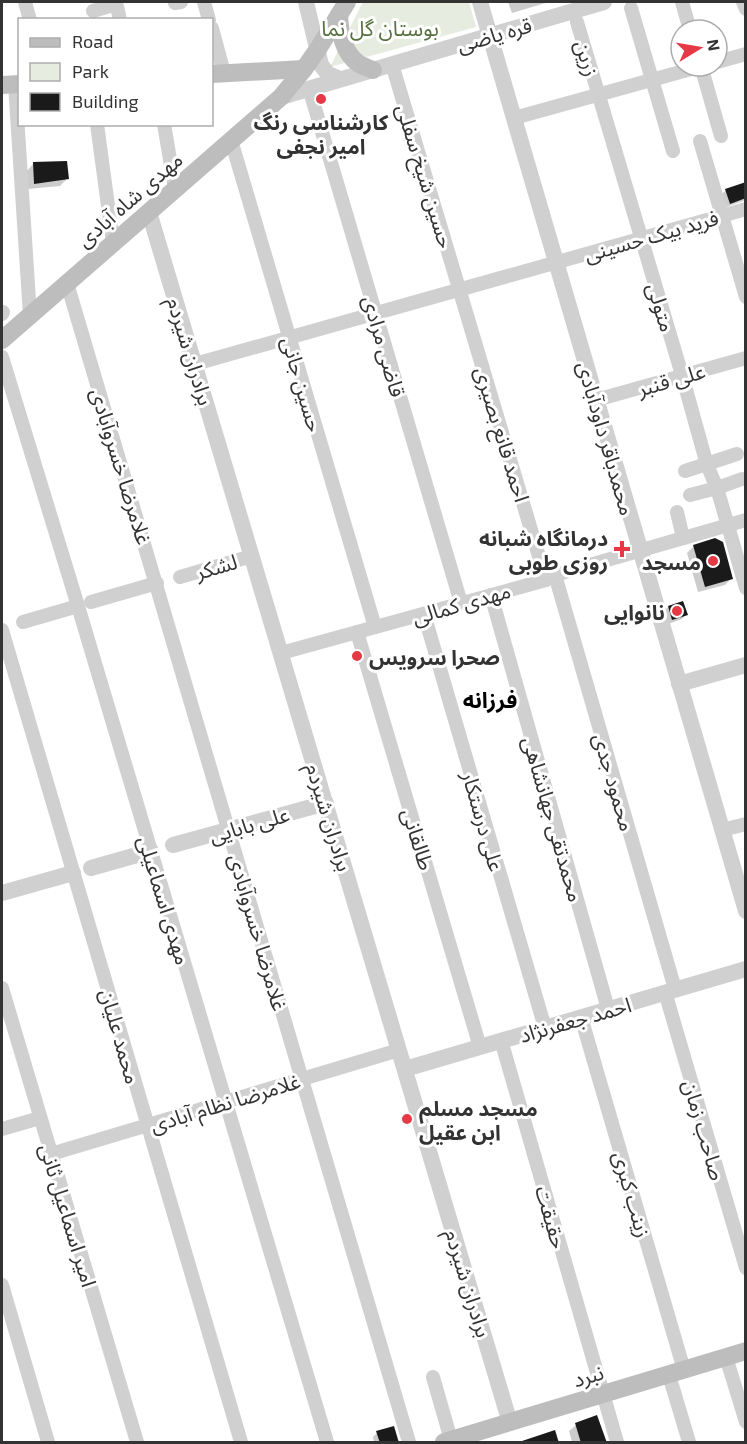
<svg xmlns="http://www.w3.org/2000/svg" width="747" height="1444" viewBox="0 0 747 1444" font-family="'Exo 2','Noto Sans Arabic',sans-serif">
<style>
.green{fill:#e6ecdf}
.shadow{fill:#0003}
.building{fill:#1a1a1a}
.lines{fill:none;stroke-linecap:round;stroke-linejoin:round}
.minor{stroke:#d0d0d0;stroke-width:14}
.tertiary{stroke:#d0d0d0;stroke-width:16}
.secondary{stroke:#bdbdbd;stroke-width:18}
.poi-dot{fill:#e63946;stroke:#fff;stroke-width:2}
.labels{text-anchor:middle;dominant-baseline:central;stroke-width:6;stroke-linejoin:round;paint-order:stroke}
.park-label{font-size:21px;fill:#56703f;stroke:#fff}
.street-label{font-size:21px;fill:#333;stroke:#fff}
.poi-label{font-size:21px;font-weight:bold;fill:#333;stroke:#fff;text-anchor:end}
.neighbourhood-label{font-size:22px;font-weight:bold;fill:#000;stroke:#fff}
</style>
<rect width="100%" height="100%" fill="#fff"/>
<polygon class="green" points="363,2 469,2 476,27 330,67"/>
<g class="shadow">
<polygon points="508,2 549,2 512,13"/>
<polygon points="33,164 67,179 60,186 28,189 27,171"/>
<polygon points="746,187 746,200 726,207 721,195 726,190"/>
<polygon points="694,546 732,578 725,585 698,592 687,553"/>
<polygon points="668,607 686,615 682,619 668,624 664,611"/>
<polygon points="576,1425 604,1442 572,1442 569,1431"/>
<polygon points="377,1433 398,1442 374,1442 373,1437"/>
</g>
<g class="building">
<polygon points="67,161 69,179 34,184 33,162"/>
<polygon points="746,182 746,198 730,204 725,189"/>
<polygon points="715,538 723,542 733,579 705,587 693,545"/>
<polygon points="683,601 688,615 672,620 668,606"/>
<polygon points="597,1415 607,1443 581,1443 575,1423"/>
<polygon points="394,1426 399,1443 380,1443 376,1431"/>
<polygon points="555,1430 559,1443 523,1443 522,1441"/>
</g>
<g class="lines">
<g class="minor">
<polyline points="25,2 30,20"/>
<polyline points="116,2 120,20"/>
<polyline points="204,2 209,20"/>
<polyline points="682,2 690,30"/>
<polyline points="743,2 746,9"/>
<polyline points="175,3 181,2"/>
<polyline points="631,8 673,151"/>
<polyline points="93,11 116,4"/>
<polyline points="577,22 682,375 707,465 717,488 746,588"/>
<polyline points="212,28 224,73"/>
<polyline points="717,62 746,54"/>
<polyline points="392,64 546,580"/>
<polyline points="701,66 721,136"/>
<polyline points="15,84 30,316"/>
<polyline points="309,88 461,603"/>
<polyline points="514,118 702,66"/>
<polyline points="97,124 113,243"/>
<polyline points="164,124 175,189"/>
<polyline points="231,140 375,627"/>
<polyline points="700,141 746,297"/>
<polyline points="67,283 409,1442"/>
<polyline points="2,314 3,312"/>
<polyline points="2,357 78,606 327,1442"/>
<polyline points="195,364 746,209"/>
<polyline points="596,400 746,358"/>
<polyline points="685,471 737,454"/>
<polyline points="690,495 717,488 742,479"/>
<polyline points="677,512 683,538"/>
<polyline points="555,575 675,989"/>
<polyline points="180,577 252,556"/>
<polyline points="491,595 608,1009"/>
<polyline points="91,602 157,583"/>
<polyline points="424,614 545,1028"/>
<polyline points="23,622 78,606"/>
<polyline points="2,630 241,1442"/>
<polyline points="357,632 480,1047"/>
<polyline points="281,653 546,580 555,575 746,520"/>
<polyline points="722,830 746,824"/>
<polyline points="2,988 137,1442"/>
<polyline points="665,992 746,1268"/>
<polyline points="581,1017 684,1370"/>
<polyline points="501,1040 617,1442"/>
<polyline points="2,1129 40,1118"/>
<polyline points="51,1154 399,1050"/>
<polyline points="2,1285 48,1442"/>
<polyline points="726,1357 746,1422"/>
<polyline points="669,1375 689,1442"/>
<polyline points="433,1377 451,1440"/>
</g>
<g class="tertiary">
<polyline points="306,2 321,65 328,74 340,79"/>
<polyline points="480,2 746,911"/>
<polyline points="281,97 604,2"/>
<polyline points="149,212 510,1423"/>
<polyline points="679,684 746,665"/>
<polyline points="173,845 326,803"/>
<polyline points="91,868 151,851"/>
<polyline points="2,893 73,873"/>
<polyline points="405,1069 746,969"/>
</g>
<g class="secondary">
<path d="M339 15C340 33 343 53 359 64 363 66 368 68 373 70"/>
<polyline points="212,74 304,69"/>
<polyline points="2,85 20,84"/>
<polyline points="2,340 281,97 304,69 318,49 347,2"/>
<polyline points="444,1442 746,1351"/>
</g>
</g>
<g class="poi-dot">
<circle cx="321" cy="99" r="6"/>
<path d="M619 540h6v6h6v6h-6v6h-6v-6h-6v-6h6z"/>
<circle cx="713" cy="561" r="6"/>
<circle cx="677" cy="611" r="6"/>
<circle cx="357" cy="656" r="6"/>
<circle cx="407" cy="1119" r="6"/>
</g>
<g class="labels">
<g class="park-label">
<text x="380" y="27">بوستان گل نما</text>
</g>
<g class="street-label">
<text transform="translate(494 34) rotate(-16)">قره یاضی</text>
<text transform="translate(588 58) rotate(73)">زرین</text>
<text transform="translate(426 176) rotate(73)">حسین شیخ سفلی</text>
<text transform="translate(129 199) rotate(-41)">مهدی شاه آبادی</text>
<text transform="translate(651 235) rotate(-16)">فرید بیک حسینی</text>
<text transform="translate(662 307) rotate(73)">متولی</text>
<text transform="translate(385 346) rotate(74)">قاضی مرادی</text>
<text transform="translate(191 351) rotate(73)">برادران شیردم</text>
<text transform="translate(671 379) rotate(-16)">علی قنبر</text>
<text transform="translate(303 384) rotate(74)">حسین جانی</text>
<text transform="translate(503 434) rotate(73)">احمد قانع بصیری</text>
<text transform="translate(607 438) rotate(74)">محمدباقر داودآبادی</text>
<text transform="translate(122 466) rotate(73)">غلامرضا خسروآبادی</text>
<text transform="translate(216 566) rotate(-16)">لشكر</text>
<text transform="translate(461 603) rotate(-16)">مهدی کمالی</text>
<text transform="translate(615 782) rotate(74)">محمود جدی</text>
<text transform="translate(330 817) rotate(73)">برادران شیردم</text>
<text transform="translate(554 819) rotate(74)">محمدتقی جهانشاهی</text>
<text transform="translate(484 821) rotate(74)">علی درستکار</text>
<text transform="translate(249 824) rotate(-16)">علی بابایی</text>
<text transform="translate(419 839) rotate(73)">طالقانی</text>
<text transform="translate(165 900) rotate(73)">مهدی اسماعیلی</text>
<text transform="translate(259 932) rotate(74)">غلامرضا خسروآبادی</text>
<text transform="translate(575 1019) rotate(-16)">احمد جعفرنژاد</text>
<text transform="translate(121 1036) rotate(74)">محمد علیان</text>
<text transform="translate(225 1102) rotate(-17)">غلامرضا نظام آبادی</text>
<text transform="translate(705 1130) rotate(74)">صاحب زمان</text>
<text transform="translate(633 1194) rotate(74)">زینب کبری</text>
<text transform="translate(69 1215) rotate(73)">امیر اسماعیل ثانی</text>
<text transform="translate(552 1217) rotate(74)">حقیقت</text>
<text transform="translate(469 1283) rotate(73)">برادران شیردم</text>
<text transform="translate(588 1375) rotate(-17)">نبرد</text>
</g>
<g class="poi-label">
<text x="321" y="121" text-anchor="middle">کارشناسی رنگ<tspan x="321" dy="24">امیر نجفی</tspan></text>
<text x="608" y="537">درمانگاه شبانه<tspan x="608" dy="24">روزی طوبی</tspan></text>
<text x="701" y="561">مسجد</text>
<text x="665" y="611">نانوایی</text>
<text x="369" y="656" text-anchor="start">صحرا سرویس</text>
<text x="419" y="1107" text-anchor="start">مسجد مسلم<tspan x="419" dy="24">ابن عقیل</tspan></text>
</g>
<g class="neighbourhood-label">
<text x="490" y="699">فرزانه</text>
</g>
</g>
<rect width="747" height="1444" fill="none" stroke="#333333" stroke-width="6"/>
<rect x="18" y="18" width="195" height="108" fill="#ffffff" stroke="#adadad" stroke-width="1.5"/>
<rect x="30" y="38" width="30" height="9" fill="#bdbdbd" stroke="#adadad" stroke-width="1.5"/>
<text x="72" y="48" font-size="18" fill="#333333">Road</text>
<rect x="30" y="63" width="30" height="18" fill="#e6ecdf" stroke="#adadad" stroke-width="1.5"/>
<text x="72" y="78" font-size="18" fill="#333333">Park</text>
<rect x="30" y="93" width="30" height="18" fill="#1a1a1a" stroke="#adadad" stroke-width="1.5"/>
<text x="72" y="108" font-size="18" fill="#333333">Building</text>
<g transform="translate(699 48) rotate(79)"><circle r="28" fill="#ffffff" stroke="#adadad" stroke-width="1.5"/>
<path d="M0-4.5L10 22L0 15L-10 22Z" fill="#e63946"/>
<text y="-9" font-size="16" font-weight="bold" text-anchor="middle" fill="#333333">N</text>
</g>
</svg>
